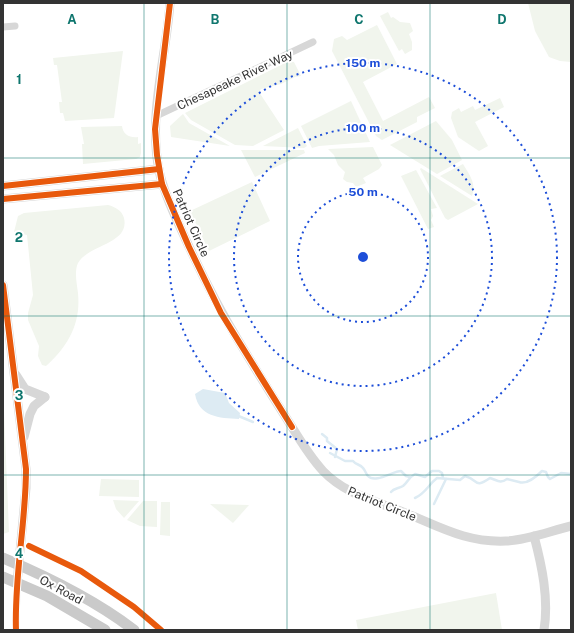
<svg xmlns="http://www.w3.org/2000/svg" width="574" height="633" viewBox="0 0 574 633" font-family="'Public Sans',sans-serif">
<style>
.green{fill:#f1f5ed}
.water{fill:#ddebf3}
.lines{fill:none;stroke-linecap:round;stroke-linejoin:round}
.stream{stroke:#ddebf3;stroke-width:2.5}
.minor{stroke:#d7d7d7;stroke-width:7}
.tertiary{stroke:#d7d7d7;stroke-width:9}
.primary{stroke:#cacaca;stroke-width:11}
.cycleway-casing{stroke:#fff;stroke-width:8}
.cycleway{stroke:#e8590c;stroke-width:6}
.grid{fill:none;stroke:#0f766e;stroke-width:1;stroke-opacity:0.55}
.ring{fill:none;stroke:#1d4ed8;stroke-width:2;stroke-dasharray:2 4}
.labels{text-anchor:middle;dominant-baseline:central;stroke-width:4;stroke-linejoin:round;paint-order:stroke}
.street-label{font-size:12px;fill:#333;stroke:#fff}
.grid-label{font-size:13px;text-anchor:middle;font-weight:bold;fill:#0f766e;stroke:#fff;stroke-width:4;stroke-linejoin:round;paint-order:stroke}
.centre{fill:#1d4ed8;stroke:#fff;stroke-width:2}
.ring-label{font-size:12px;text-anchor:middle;font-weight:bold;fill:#1d4ed8;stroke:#fff;stroke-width:4;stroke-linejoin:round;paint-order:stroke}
</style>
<rect width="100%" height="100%" fill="#fff"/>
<g class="green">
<polygon points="528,3 571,3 571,62 560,61 549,57 535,31"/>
<polygon points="388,12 391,18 393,17 400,22 410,23 413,31 409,34 412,42 412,50 405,54 402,49 399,51 380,16"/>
<polygon points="377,25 397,64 363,82 383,121 429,97 435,108 417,117 417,122 382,140 376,136 332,51 334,39 342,36 347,40"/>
<polygon points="123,51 114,118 65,121 63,113 60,113 59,102 62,102 57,65 54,65 53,58"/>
<polygon points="289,61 294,62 301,76 295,77 281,84 261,89 259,92 284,130 253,146 235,145 191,120 185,113"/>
<polygon points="500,98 504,107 475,122 488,146 479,151 458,137 451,118 452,112 459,108 461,112 473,106 475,110"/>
<polygon points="351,101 370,142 319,146 312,148 301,126"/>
<polygon points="183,114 189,123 230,146 171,137 170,126"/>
<polygon points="436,121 452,140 462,160 437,174 390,145"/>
<path d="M122 126C123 135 130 138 138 137V144L141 143V153L140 157 136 159 83 164 82 144H84L81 127Z"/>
<polygon points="298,128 307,146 304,148 263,146"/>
<polygon points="373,147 382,165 379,169 363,178 366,183 356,187 353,183 347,182 343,179 345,172 338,165 334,155 328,149"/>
<polygon points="241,150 304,150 305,153 255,177"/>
<path d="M463 164C469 174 477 184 472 196L440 176Z"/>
<polygon points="421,168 478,204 448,220 445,218 420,169"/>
<polygon points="416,170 437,208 431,209 433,216 431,220 434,227 428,229 401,176"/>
<polygon points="252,182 270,221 209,251 190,211"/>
<path d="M108 205C116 207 122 211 124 218 130 244 89 244 78 263 74 272 77 284 78 293 81 324 68 346 46 366L42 365 38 356 39 346 28 320V313L33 295 27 235 14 232 18 216 24 213Z"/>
<polygon points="3,386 9,532 3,534"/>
<polygon points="101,479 139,480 139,497 99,496"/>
<polygon points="113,500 139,501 124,518 116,509"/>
<polygon points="143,501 157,501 157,527 140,526 127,520"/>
<polygon points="161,502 170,502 170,536 160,535"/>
<polygon points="210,504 249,505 233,523"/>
<polygon points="496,593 502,630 358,630 356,620"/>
</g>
<path class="water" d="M203 389 225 393 229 403 240 413 239 419C219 418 199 417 195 394Z"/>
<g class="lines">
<g class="stream">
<polyline points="236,415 253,422"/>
<polyline points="322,434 327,438 327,441 337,449 335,457"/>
<path d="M330 453 345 461H353C356 465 360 464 363 468 365 470 366 474 368 476 375 484 393 471 401 471L406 476 410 477"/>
<path d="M391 492C394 488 398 489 403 486 408 482 408 478 415 474L425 477 432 471H439L442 473 443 478"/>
<path d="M415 498C426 493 428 485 437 478L460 480 465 476C479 480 474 489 490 478 497 480 500 484 507 479 511 480 515 481 519 482 527 485 537 476 542 471L546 472 548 477 550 479 561 473 571 474"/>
<polyline points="434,504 446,479"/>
</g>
<g class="minor">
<polyline points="3,27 15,26"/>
<polyline points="156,116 313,42"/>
<polyline points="16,630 17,583"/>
</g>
<g class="tertiary">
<path d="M170 3C166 58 148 115 159 170 163 190 172 210 181 229 198 267 216 304 238 340 253 365 269 391 285 416 297 435 308 455 323 471 343 492 369 499 395 509 434 523 462 543 506 541 528 540 550 531 571 526"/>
<polyline points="3,186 159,169"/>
<polyline points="3,199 162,184"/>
<polyline points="3,285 26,469 26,488 17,583"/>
<polyline points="16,375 25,389 45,397"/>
<polyline points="24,437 30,414 34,406 45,397"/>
<path d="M534 536C542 566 549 599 544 630"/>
</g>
<g class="primary">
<path d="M3 558C48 577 95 600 134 630"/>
<polyline points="3,577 47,596 105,630"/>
</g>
<g class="cycleway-casing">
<g id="cycleway">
<polyline points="170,3 155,129 157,155 162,184 189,247 221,313 292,427"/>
<polyline points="3,186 159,169"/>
<polyline points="3,199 162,184"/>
<path d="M3 285 26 469C26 523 14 576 16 630"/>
<polyline points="29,546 81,571 134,607 161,630"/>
</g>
</g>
<use href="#cycleway" class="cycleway"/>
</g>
<path class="grid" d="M144 3V630M287 3V630M430 3V630M3 158H571M3 316H571M3 475H571"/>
<g class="ring">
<circle cx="363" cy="257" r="65"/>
<circle cx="363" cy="257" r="129"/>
<circle cx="363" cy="257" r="194"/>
</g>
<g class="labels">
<g class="street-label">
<text transform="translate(235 80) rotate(-25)">Chesapeake River Way</text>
<text transform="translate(191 223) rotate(66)">Patriot Circle</text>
<text transform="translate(382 504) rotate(22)">Patriot Circle</text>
<text transform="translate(61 590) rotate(28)">Ox Road</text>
</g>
</g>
<g class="grid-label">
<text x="72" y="24">A</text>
<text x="215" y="24">B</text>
<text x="359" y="24">C</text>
<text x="502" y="24">D</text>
<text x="19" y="84">1</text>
<text x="19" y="242">2</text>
<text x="19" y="400">3</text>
<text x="19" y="558">4</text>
</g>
<circle cx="363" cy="257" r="6" class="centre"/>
<g class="ring-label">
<text x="363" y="67">150 m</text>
<text x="363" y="132">100 m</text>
<text x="363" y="196">50 m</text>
</g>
<rect width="574" height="633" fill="none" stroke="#333333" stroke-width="8"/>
</svg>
